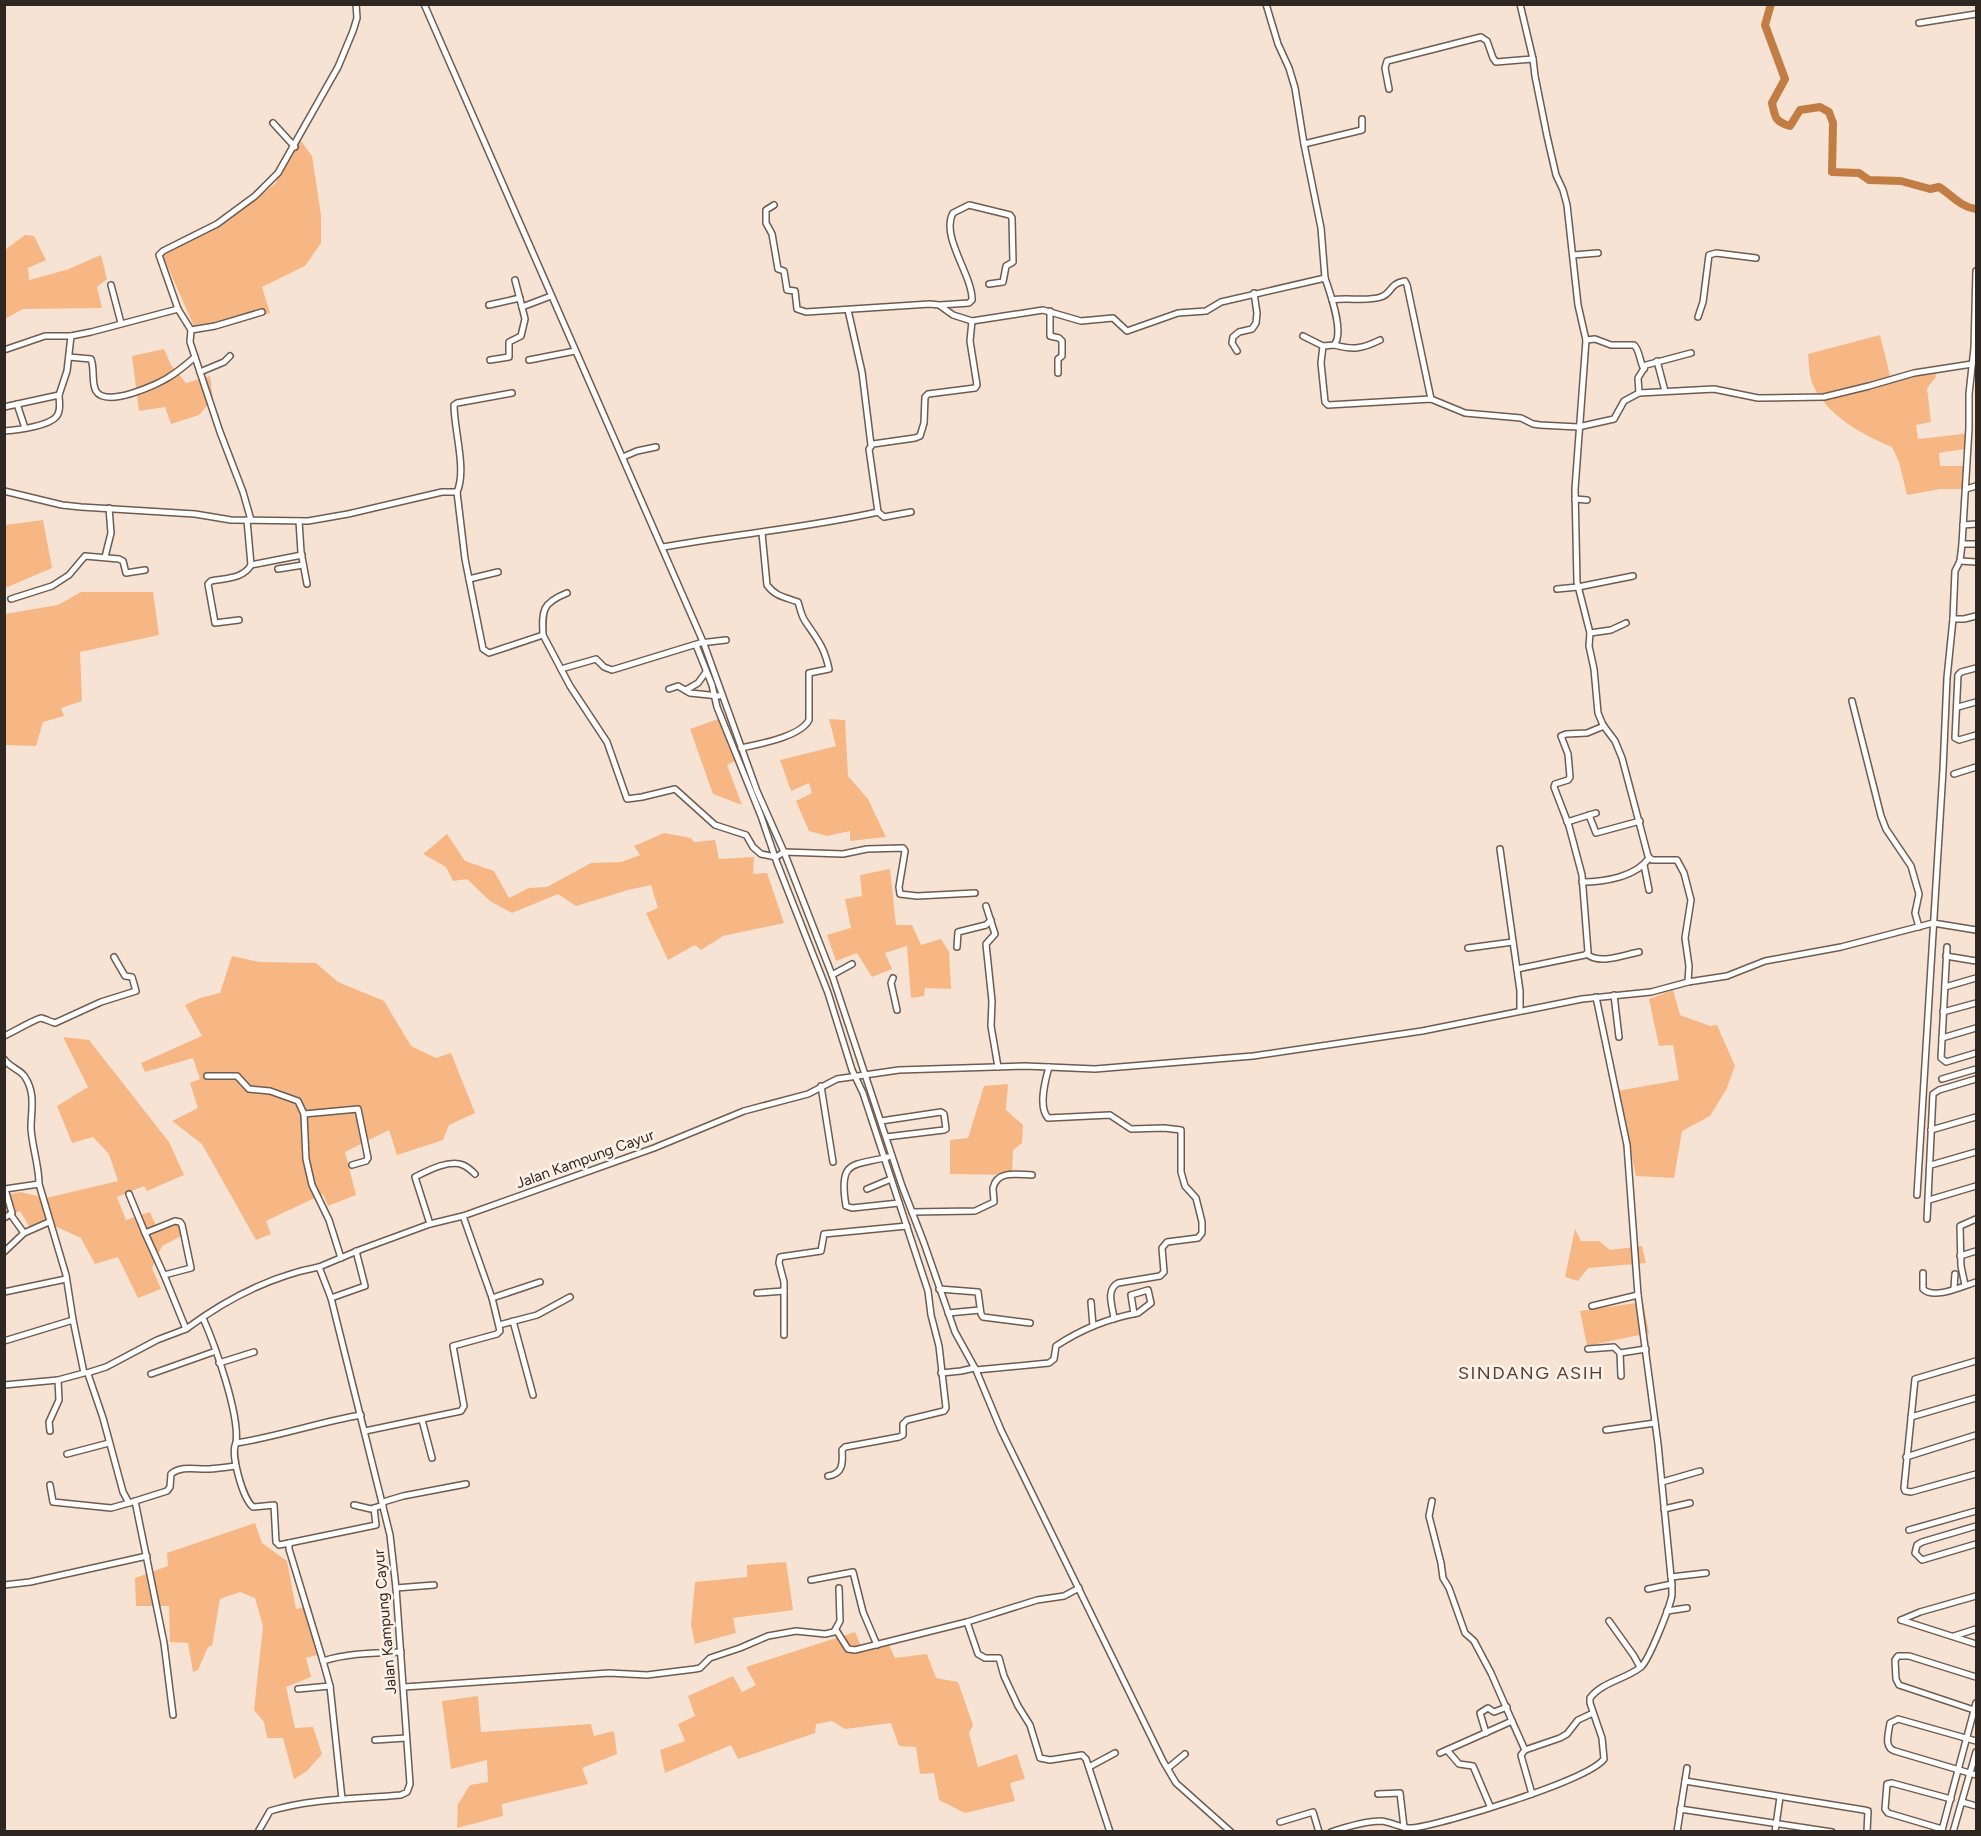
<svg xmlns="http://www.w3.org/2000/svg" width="1981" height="1836" viewBox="0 0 1981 1836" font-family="Figtree,sans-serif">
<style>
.green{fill:#f7b784}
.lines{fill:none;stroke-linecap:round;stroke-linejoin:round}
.river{stroke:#c27d44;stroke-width:8}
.minor-casing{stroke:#6d5c4f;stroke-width:8}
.minor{stroke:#fff;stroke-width:5}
.labels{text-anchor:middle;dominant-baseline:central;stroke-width:5;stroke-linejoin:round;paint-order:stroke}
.street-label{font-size:15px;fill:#2e2621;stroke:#fef1e8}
.quarter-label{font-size:18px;letter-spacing:1.5px;fill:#4f3f33;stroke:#fef1e8}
</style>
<rect width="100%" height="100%" fill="#f7e3d4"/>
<g class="green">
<polygon points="298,137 312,156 321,215 321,243 305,266 262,287 270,313 196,331 160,249 194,231 225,222 276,183 284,156"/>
<polygon points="25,235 34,236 46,260 28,268 29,280 66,270 101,255 107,279 97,287 102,308 23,309 5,319 5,250"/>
<path d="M1880 335 1890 376 1935 366 1936 377 1927 388 1931 422 1916 425 1918 439 1971 433V448L1939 453 1940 466H1968L1967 489H1941L1907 495 1899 462 1892 447C1863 435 1828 416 1814 387 1809 378 1809 364 1808 354Z"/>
<polygon points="164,349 171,365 186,383 210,376 213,399 199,415 171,424 165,407 139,411 132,356"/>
<polygon points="43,520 52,568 5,588 5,525"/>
<polygon points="81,592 153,592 159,635 80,652 82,701 61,708 64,716 43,722 36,746 5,745 5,614 58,605"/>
<polygon points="724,717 739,759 727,765 742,805 713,794 690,729"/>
<polygon points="829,719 845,720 848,776 868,799 886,837 850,841 850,831 827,836 809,831 796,801 812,793 809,783 791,791 780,760 836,746"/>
<polygon points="664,833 691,838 694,842 715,840 719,859 754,857 753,874 767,873 784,923 723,936 701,950 695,945 668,960 646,913 658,908 651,885 628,890 576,906 558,894 512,913 490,901 467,879 453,881 446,867 423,854 447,834 465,861 494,871 509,898 529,888 547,887 591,863 621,862 640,855 634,846"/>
<polygon points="890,869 896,925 912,925 921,945 941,939 949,952 951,989 925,988 924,996 911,998 907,946 885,953 892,969 872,977 857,953 836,961 827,935 851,928 845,899 862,896 860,875"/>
<polygon points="232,956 260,962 316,963 338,982 384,1001 411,1046 436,1058 451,1053 475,1113 449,1125 443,1140 397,1155 389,1130 345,1152 356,1195 328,1206 323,1194 266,1221 271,1234 256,1240 202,1144 172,1121 198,1108 190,1083 200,1079 193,1058 145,1072 141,1063 202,1036 185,1005 200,998 220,993"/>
<polygon points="1673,990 1680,1015 1710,1026 1717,1025 1735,1066 1726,1090 1710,1116 1682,1131 1674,1178 1636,1176 1617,1091 1679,1080 1673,1045 1659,1046 1649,999"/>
<polygon points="63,1037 89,1040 169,1142 184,1175 147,1191 144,1186 117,1197 126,1220 150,1212 157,1228 181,1220 187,1233 162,1246 152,1268 161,1289 138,1298 118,1257 95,1264 81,1238 50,1224 32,1231 20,1211 5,1217 5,1195 21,1192 46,1198 118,1181 109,1154 93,1137 72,1143 57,1106 88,1087"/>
<polygon points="1008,1084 1006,1110 1023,1125 1022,1143 1013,1150 1012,1175 950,1174 950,1140 968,1138 984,1086"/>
<polygon points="1575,1229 1581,1241 1599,1241 1610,1250 1642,1246 1646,1263 1588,1268 1578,1281 1565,1277"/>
<polygon points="1643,1302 1649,1333 1587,1346 1580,1311"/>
<polygon points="255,1523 262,1543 287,1561 296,1609 311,1606 317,1641 321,1654 306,1658 311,1677 286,1687 295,1728 313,1727 322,1754 307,1771 294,1779 283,1738 267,1738 264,1722 254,1710 263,1626 255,1598 240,1592 220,1599 212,1646 208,1647 198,1670 193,1672 188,1643 170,1642 169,1606 136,1606 135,1578 168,1566 167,1553"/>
<polygon points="786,1562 793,1610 733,1618 736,1633 695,1644 691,1625 695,1582 747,1577 747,1565"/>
<polygon points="855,1632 862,1649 889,1645 895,1658 927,1654 936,1678 958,1682 973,1725 969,1733 978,1767 1017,1754 1025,1779 1010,1783 1015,1801 965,1813 939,1800 934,1773 920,1774 916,1747 899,1746 891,1723 845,1729 832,1721 816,1724 815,1733 738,1759 731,1745 665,1773 660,1750 685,1741 678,1724 695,1716 688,1696 733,1676 742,1692 756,1685 746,1667"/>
<polygon points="478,1696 481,1732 591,1724 594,1736 614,1731 617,1754 582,1768 588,1784 502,1804 503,1816 457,1828 458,1804 470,1785 488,1782 487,1760 451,1769 442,1701"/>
</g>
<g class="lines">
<path class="river" d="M1771 4 1765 25 1785 79 1772 103C1775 117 1775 122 1790 126L1800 110 1820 107 1829 112 1833 123 1832 172 1859 173 1869 180 1901 181 1930 189 1939 187C1952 195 1960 207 1976 209"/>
<g class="minor-casing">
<g id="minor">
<polyline points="424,4 704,644 757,791 784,852 832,975 902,1186 924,1243 955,1332 976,1370 1001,1430 1163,1761 1176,1783 1231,1832"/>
<polyline points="1266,4 1278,44 1289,68 1295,88 1304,144 1321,228 1325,278"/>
<polyline points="1520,4 1533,59 1535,76 1547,136 1556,175 1563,190 1567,205 1578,305 1586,340 1575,489 1577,582 1590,633 1589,646 1594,669 1598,713 1603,725 1615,741 1622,758 1648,856 1652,860 1677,860 1684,873 1691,900 1685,938 1689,966 1688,982"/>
<polyline points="1919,23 1976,14"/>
<polyline points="1389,89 1385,68 1387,61 1481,37 1487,41 1493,58 1496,62 1533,59"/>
<polyline points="273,123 295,147"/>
<polyline points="1304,144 1362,130 1362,119"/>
<path d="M774 205 766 210V223L772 234 778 269 784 271 787 290 795 291 797 309 806 312 930 304 939 305 953 315 972 321 1043 310 1081 321 1113 318 1127 331 1178 313 1206 311 1221 302 1325 278C1330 293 1345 333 1334 345L1323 346 1303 336"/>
<polyline points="1573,255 1598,253"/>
<polyline points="515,280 522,307"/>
<polyline points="111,285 121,323"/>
<path d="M1332 300C1348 297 1366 302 1381 297 1393 293 1388 284 1405 281L1407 285 1431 399"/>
<polyline points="489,305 520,298"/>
<path d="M940 305 969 303 972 300C973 276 940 236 953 213L969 205 1010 215 1012 218 1013 262 1006 266 1003 282 989 284"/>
<polyline points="178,309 191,330 190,342 220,432 243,492 251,520"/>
<polyline points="848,310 862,372 871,445"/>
<polyline points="1050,311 1050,336 1059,338 1062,341 1062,356 1058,359 1058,373"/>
<polyline points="1698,317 1703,302 1709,255 1716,253 1756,258"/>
<polyline points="191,330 215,326 262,312"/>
<path d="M1586 340 1595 339 1611 345H1634C1640 350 1639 361 1644 369"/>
<path d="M1334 345C1353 350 1362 349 1380 340"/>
<polyline points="1323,346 1321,363 1325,402 1328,405 1431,399 1465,413 1521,418 1533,424 1540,425 1578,427 1614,419 1624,401 1639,393 1714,389 1758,398 1824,397 1869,386 1914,373 1972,364"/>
<polyline points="4,350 45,336 71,336 91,332 178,309 159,255 163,251 217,224 255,196 278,173 338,67 353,31 357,18 356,4"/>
<polyline points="1237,351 1232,343 1233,337 1239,332 1252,329 1256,323 1257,313 1254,293"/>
<path d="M69 357 91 359C95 369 91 382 96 391 106 408 157 385 169 377 179 371 187 364 195 357"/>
<polyline points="490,360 509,357 509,342 521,336 525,319 522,307 551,296"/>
<polyline points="529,360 575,351"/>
<polyline points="1657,361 1665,391"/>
<polyline points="200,372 224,362 230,356"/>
<polyline points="1639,393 1638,378 1646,365 1691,353"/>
<polyline points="59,395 67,371 71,336"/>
<polyline points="17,404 25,428"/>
<path d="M4 407 59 395C59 400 61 408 58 414 53 426 17 430 4 431"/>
<polyline points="623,457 637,451 656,447"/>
<polyline points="1966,489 1976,486"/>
<polyline points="4,491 62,505 81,507 195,514 231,520 308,521 348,514 442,492 457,492 465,559 483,649 489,653 543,635 570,686 607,742 627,799 642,797 675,789 715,825 746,835 753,847 761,854 776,857 784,852 843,854 867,849 903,848 905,851 899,887 900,894 917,896 975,893"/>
<path d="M457 492C467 470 454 430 454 405L457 403 512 393"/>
<polyline points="1575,499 1587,500"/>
<polyline points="878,512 869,449 873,444 915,438 920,436 924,423 925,397 928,394 975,388 977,385 970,341 972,321"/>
<polyline points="299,521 301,552 307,584"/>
<polyline points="1963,525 1976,524"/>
<polyline points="1962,544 1976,544"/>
<path d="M663 547C735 534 807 528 878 512L884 517 911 512"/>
<polyline points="105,557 111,533 109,508"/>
<polyline points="1960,561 1976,562"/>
<polyline points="251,565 302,555"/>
<polyline points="278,569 303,565"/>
<polyline points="469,579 498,572"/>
<polyline points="1557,589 1578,587 1633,576"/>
<polyline points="11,599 52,586 69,575 85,556 119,559 123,561 126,573 145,570"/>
<polyline points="1953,619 1964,619 1976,616"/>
<path d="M239 620 215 623 208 584 211 581C226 578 243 579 251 565L247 520"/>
<polyline points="1590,633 1611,630 1626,623"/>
<path d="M543 635C542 610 542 603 567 593"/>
<path d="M696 645 712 685 717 707 761 816 777 863 828 993 852 1070 863 1093 928 1291 931 1315 939 1346 946 1408 944 1411 907 1420 903 1424V1435L899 1437 845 1447 842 1450C843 1463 843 1474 828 1476"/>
<polyline points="1976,668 1961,672 1958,675 1955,738 1959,740 1976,735"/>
<polyline points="561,669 596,659 604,667 612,670 700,643 726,640"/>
<polyline points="669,689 678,686 690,693 719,696"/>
<polyline points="686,690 698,683 706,672"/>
<polyline points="1852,701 1881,816 1886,829 1911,866 1919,894 1915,913 1919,927"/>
<polyline points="1958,707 1976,702"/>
<path d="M741 748C759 744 800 737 809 720V673L829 669C824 646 817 639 805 621 801 615 800 608 798 602 785 597 776 597 767 585L762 533"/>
<polyline points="1954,774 1976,767"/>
<polyline points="1589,815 1596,833 1640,821"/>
<polyline points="1567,822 1596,813"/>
<polyline points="1500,849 1520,991 1520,1011"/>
<polyline points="1644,865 1649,890"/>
<path d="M1582 882C1604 882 1636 877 1649 858"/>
<polyline points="986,906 995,934 986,944 992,1001 991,1026 998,1067"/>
<polyline points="957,947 958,932 986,925 991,920"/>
<polyline points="1947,947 1941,1058 1946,1062 1976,1053"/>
<polyline points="1468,948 1513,942"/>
<path d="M1587 954C1599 965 1624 955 1639 952"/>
<polyline points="1946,956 1976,961"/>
<polyline points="1517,969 1585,955 1588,952 1582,875 1569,826 1554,787 1555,784 1568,780 1570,777 1568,754 1561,736 1566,734 1587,733 1604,726"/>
<polyline points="832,975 852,964"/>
<polyline points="893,978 891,983 897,1010"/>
<polyline points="1945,987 1976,978"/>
<polyline points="1614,995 1619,1037"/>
<polyline points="1943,1012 1976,1003"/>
<path d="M4 1036C11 1033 37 1018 41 1018 46 1019 51 1022 55 1023L101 1002 136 991 132 977 125 976 114 957"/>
<polyline points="1942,1038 1976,1028"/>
<path d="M4 1059C10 1068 20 1069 25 1077 36 1094 31 1110 31 1128 32 1147 39 1165 39 1184L66 1275 73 1320 84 1373 58 1380 59 1400 49 1422 50 1431"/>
<path d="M1049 1067C1045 1081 1038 1107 1048 1118L1110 1115 1131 1129 1164 1128 1181 1130V1172L1185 1186 1196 1198 1202 1222V1233L1198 1238 1167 1242 1162 1248 1164 1272 1160 1276 1118 1283C1105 1290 1113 1307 1114 1319"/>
<polyline points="207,1076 237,1076 249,1089 270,1091 298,1101 304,1114 306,1159 312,1185 329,1220 341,1258"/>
<polyline points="1942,1079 1976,1069"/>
<polyline points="821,1086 833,1162"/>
<polyline points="304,1114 358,1109 368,1158 366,1161 352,1165"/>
<polyline points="881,1121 941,1112 944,1114 946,1129 944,1130 886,1137"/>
<polyline points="1931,1130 1976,1117"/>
<path d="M888 1157C853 1166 838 1159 846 1206L852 1208 899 1203"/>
<polyline points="1931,1165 1976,1152"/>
<polyline points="4,1188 5,1189 39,1184"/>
<polyline points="867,1189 891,1179"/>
<path d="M129 1194 145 1233 175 1221 180 1222 182 1225 191 1268 164 1275 186 1329C225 1300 271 1276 319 1267"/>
<polyline points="1917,1195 1943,770 1947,678 1953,619 1955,571 1960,561 1962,544 1969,428 1969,394 1974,348 1976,271"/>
<polyline points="1929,1200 1976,1186"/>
<path d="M912 1212 975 1211 994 1202C994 1198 993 1192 993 1188 997 1169 1020 1175 1032 1175"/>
<polyline points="11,1215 24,1233"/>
<polyline points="4,1218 12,1213 5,1189"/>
<polyline points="1927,1219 1933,1094 1939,1090 1976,1079"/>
<path d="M430 1224 415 1177C427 1171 449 1159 463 1165 468 1167 472 1171 475 1174"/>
<polyline points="145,1233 164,1275"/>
<polyline points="4,1252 24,1233 49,1222"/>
<polyline points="1960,1256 1976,1251"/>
<path d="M1923 1273V1289C1934 1300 1963 1286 1976 1282"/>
<polyline points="1965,1285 1961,1266 1960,1226 1976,1219"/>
<polyline points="1954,1288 1955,1274"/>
<polyline points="939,1289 978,1292 981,1314 983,1317 1030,1323"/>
<polyline points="4,1292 66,1279"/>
<polyline points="757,1293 784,1291"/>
<polyline points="331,1298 365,1286 356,1251"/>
<polyline points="492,1298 540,1282"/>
<polyline points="1091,1302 1093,1326"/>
<polyline points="1592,1306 1638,1295"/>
<polyline points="948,1313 980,1310"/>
<path d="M203 1318C215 1345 240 1415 236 1443 278 1437 319 1422 361 1415"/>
<polyline points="513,1321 533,1395"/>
<polyline points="499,1325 537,1315 570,1297"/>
<polyline points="784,1335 784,1282 779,1263 780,1257 821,1251 824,1234 907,1226"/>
<polyline points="4,1341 73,1320"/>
<polyline points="1588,1349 1614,1347 1620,1353 1646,1349"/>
<polyline points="1620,1353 1621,1376"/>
<polyline points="1976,1361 1915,1379 1904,1488 1905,1491 1911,1492 1976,1474"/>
<polyline points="219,1363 254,1352"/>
<path d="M976 1370 1049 1363 1054 1359 1056 1346C1080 1330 1110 1318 1138 1313L1151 1303 1148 1290 1131 1295 1134 1314"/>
<polyline points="87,1373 106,1367 157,1340 186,1329"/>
<polyline points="941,1373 961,1371 974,1368"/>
<path d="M88 1374 103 1418 123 1492 129 1503 167 1491 170 1487 171 1474C181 1466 193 1469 205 1469 215 1469 226 1467 236 1466"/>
<polyline points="151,1374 216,1351"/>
<polyline points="4,1385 58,1380"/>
<polyline points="1911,1417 1976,1398"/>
<polyline points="422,1420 432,1458"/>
<polyline points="1606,1430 1655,1423"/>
<polyline points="365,1431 461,1411 464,1406 453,1346 497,1334 500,1331 492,1298 463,1216"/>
<path d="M236 1443C230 1454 243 1499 253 1507L274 1505 276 1542 279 1545 289 1543V1549L323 1661"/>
<polyline points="67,1454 109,1443"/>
<polyline points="1906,1457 1976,1435"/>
<polyline points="1662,1482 1700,1471"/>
<polyline points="50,1485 53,1502 111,1508 129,1503"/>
<polyline points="135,1501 164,1643 173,1715"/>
<polyline points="1432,1501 1429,1516 1441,1563 1443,1578 1449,1588 1465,1633 1474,1641 1491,1673 1512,1721"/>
<polyline points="383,1502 403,1496 466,1484"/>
<polyline points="354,1505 371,1509 383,1505"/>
<polyline points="1664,1509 1690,1503"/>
<polyline points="1976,1526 1922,1542 1917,1545 1915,1553 1922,1560 1976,1544"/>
<polyline points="1909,1530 1976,1511"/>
<polyline points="289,1543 376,1525 374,1508"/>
<polyline points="1671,1577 1706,1573"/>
<polyline points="811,1580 853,1572 863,1612 877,1645"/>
<polyline points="4,1585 30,1582 147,1556"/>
<polyline points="396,1588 434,1585"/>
<polyline points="1648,1589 1672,1584"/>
<polyline points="1667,1611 1687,1608"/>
<polyline points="1901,1620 1920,1612 1976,1596"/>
<polyline points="1901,1620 1976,1644"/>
<polyline points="1609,1621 1634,1656 1640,1667"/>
<polyline points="967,1622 978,1654 985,1658 999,1658 1004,1676 1018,1706 1030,1725 1040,1758 1050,1760 1082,1755 1086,1759 1110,1832"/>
<polyline points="836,1630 848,1649 855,1650 967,1622 1037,1600 1064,1596 1079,1588"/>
<polyline points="1954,1636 1976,1629"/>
<polyline points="330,1686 342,1799"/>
<polyline points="404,1687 609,1673 647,1675 695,1669 700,1668 710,1658 740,1648 768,1636 796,1631 825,1634 834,1632 840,1621 839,1588"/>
<path d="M298 1689 330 1686 323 1661C348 1653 375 1653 401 1652"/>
<polyline points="1974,1710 1899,1685 1896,1679 1895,1660 1898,1656 1909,1656 1976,1677"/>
<polyline points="1486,1733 1480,1713 1488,1708 1494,1712 1507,1707"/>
<polyline points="375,1740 406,1738"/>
<path d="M1976 1741 1898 1719 1890 1723C1889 1732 1883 1748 1895 1751L1976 1775"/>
<polyline points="1447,1750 1459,1764 1473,1766 1490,1806"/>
<polyline points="1525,1750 1560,1738 1567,1734 1578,1720 1593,1713"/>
<polyline points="1440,1753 1512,1721 1525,1750 1521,1755 1522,1759 1532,1794"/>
<polyline points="1089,1767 1115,1753"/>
<polyline points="1168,1768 1185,1754"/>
<polyline points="1685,1781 1864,1810 1868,1811 1867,1832"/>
<polyline points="1378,1794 1400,1793 1404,1827"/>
<polyline points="1962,1802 1976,1806"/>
<polyline points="1680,1809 1832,1832"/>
<polyline points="1280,1822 1313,1812 1319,1832"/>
<polyline points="1942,1829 1888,1813 1885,1809 1887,1784 1892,1783 1951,1799"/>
<polyline points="1942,1830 1976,1703"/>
<path d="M258 1832 270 1811C312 1798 358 1799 401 1795L407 1792 410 1784 396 1588 390 1535 331 1298 319 1267 362 1249 430 1224 463 1216 654 1148 744 1111 808 1094 837 1079 899 1070 1025 1066 1095 1069 1253 1056 1422 1031 1582 999 1651 992 1688 982 1727 976 1765 961 1841 947 1933 923 1976 930"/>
<path d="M1331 1832C1346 1827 1366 1821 1381 1821 1392 1822 1402 1829 1413 1828 1444 1824 1587 1781 1604 1759L1602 1738 1590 1703V1698C1602 1682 1626 1679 1641 1667 1649 1660 1670 1607 1672 1595 1672 1589 1672 1583 1671 1577L1658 1444 1638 1295 1627 1145 1596 997"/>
<polyline points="1677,1832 1687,1768"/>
<polyline points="1775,1832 1780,1797"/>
<polyline points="1953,1832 1976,1752"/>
</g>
</g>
<use href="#minor" class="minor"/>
</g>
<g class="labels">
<g class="street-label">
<text transform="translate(585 1159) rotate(-20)">Jalan Kampung Cayur</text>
<text transform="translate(385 1622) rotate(-95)">Jalan Kampung Cayur</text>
</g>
<g class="quarter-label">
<text x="1531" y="1373">SINDANG ASIH</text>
</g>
</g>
<rect width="1981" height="1836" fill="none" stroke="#2e2621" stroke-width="12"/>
</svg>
